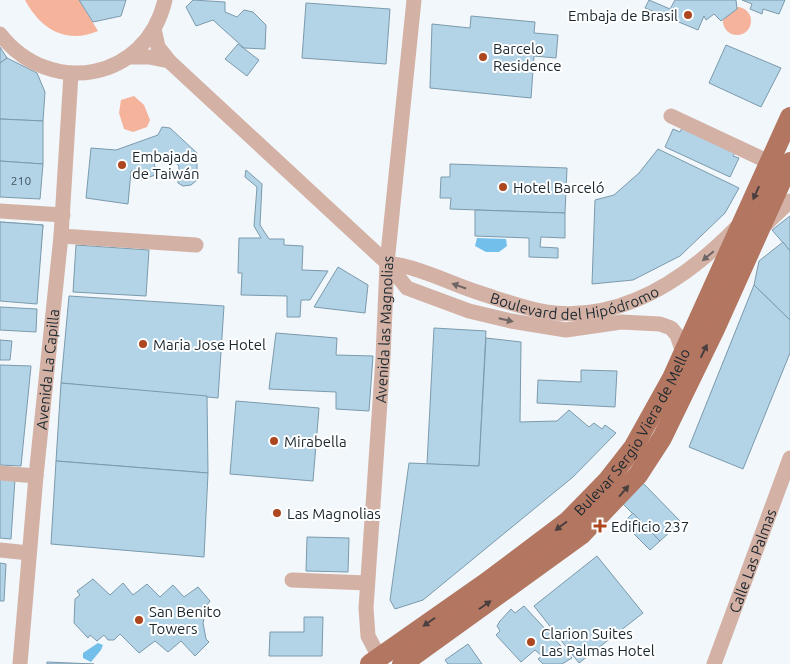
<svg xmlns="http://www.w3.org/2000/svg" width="790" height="664" viewBox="0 0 790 664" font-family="Ubuntu,sans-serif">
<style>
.green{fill:#f6b39c}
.water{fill:#71bfea}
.building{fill:#b3d3e7;stroke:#7b9aac}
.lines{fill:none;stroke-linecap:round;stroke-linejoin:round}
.minor{stroke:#d4b1a5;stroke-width:15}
.major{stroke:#b37660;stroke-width:20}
.oneway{fill:#493f3e}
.oneway2{fill:#6e6664}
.poi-dot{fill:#ad471f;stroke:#fff;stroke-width:2}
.labels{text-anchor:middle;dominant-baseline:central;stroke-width:4;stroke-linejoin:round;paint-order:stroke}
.number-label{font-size:12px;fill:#41535d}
.poi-label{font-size:15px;fill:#1b282f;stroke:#fff;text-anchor:start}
.street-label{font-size:15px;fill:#1b282f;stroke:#fff}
</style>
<rect width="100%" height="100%" fill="#f1f7fb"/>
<g class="green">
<path d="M25 0H79L98 31C65 45 40 28 25 0Z"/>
<circle cx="737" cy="21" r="14"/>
<polygon points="134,96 144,105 150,120 147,127 133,132 124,129 119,113 121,100"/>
</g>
<g class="water">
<polygon points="477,238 506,239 507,246 499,252 486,252 475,246"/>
<polygon points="98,643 103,645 101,650 91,662 83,658 83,653"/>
</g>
<g class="building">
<polygon points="79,0 126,0 121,16 93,22"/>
<polygon points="193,0 225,2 225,12 237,17 244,10 253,12 266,25 265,49 244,48 213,20 196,26 186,7"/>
<polygon points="649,0 670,9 675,0 736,0 737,9 721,21 714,14 706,20 704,16 698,30 645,8"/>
<polygon points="742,0 785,0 779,14 763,9 762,14 750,9 752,4"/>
<polygon points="306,3 390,9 386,64 302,58"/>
<polygon points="471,16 535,22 534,33 558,35 556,58 534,56 531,98 430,88 432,24 470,28"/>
<polygon points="238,44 259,60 247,76 225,59"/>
<polygon points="726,45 781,68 761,107 709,83"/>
<polygon points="0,47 7,58 0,63"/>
<polygon points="7,58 37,73 45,92 43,121 0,119 0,63"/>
<polygon points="0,119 43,121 43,164 0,161"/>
<polygon points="162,127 170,128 197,153 197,180 191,185 183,186 178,183 179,166 169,157 154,164 158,174 141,180 138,169 131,171 128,204 86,198 91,148 116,150 158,135"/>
<polygon points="682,128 735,153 733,156 739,158 730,177 665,147 673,129 680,132"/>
<polygon points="658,149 739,188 725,213 680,256 633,280 592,284 595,200 614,195 639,173"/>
<polygon points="0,161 43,164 40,199 0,197"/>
<polygon points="450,164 567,168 565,213 450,209 451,198 440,198 441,177 450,177"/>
<polygon points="246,170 262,184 260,225 269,239 284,239 284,245 303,246 302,270 328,271 310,300 301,300 300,317 287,317 287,296 241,295 242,273 238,273 239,238 261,238 254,226 257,187 245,177"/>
<polygon points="475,210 565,213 565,238 541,237 540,247 558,248 558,258 529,257 529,238 475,236"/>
<polygon points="790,216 790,251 772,230"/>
<polygon points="0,222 43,225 38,279 0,276"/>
<polygon points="0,222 43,225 37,304 0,301"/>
<polygon points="783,242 790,251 790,320 754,285 759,261"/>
<polygon points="76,245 149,250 146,296 73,292"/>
<polygon points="338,267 368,285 365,313 314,307"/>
<polygon points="754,285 790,320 790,353 743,469 689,447"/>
<polygon points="69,296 224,306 218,398 61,383"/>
<polygon points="0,307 37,309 36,332 0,330"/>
<polygon points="434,328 486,331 479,466 427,464"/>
<polygon points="276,333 337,338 336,355 373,356 369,411 336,409 336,392 269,389"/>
<polygon points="486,338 521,342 520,422 557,421 569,410 589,427 594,423 602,429 605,425 616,433 573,477 423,600 395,609 390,600 409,463 479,466"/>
<polygon points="0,340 12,341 10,360 0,360"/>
<polygon points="0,365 31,366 21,466 0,465"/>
<polygon points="581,370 617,371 615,407 537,403 538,380 581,382"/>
<polygon points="61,383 207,396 208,473 56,461"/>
<polygon points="236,401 319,408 313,481 230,474"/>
<polygon points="56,461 208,473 204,557 51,544"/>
<polygon points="0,477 15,479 11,539 0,538"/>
<polygon points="642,482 681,522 660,541 621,502"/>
<polygon points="633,513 660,541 650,550 623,523"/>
<polygon points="307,537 349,538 348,572 306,571"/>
<polygon points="597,556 643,613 579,663 534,606"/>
<polygon points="0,563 6,564 4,601 0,601"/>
<polygon points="93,579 110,595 123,583 133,595 147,584 160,597 173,585 184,597 198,587 210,601 207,605 203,623 206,639 209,642 195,656 181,641 168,652 155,641 139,653 120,634 114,640 108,640 104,635 97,641 90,635 88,638 74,623 75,599 80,595 77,591"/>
<polygon points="524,606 572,658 562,664 543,664 538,659 542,656 535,650 521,662 496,635 500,631 497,626 500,621 511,609 515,613"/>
<polygon points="304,617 323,617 322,656 269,656 270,632 304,632"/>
<polygon points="468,644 482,664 448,664 445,660"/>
<polygon points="47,662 94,664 47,664"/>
</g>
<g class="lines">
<g class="minor">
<polyline points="154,29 158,47 169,61 387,263 407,288 469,311 511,321 566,330 621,322 660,324 671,328 677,335 683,353"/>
<path d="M0 34C50 98 146 81 165 0"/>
<polyline points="129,57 149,57 169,61"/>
<polyline points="671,116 769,162"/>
<polyline points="0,211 63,215"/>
<polyline points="766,224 790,201"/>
<polyline points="61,236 196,245"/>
<path id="s1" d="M387 263C420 267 449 283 480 293 502 300 523 308 546 312 622 323 686 279 736 228"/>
<polyline points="0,473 36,476"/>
<polyline points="0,550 29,553"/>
<polyline points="292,580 367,583"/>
<path id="s2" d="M379 657 368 636 366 608 383 358 387 263 414 0"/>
<path id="s3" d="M20 664 36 476 61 236 71 74"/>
<path id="s4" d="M714 664 790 458"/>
</g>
<g class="major">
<path id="s5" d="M370 664 487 582 568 521 608 480 633 448 672 378 790 117"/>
<polyline points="402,664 581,535 638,475 662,438 715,329 790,162"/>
</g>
</g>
<defs><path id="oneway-solid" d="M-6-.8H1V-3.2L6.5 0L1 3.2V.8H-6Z" transform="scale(1.25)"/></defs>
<g class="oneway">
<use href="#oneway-solid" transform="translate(756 193) rotate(114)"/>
<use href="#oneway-solid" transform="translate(704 351) rotate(-64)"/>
<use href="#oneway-solid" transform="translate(624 491) rotate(-49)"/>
<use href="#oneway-solid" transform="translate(561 526) rotate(143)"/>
<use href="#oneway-solid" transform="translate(485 605) rotate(-35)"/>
<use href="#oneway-solid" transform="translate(429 622) rotate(145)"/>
</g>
<g class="oneway2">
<use href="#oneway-solid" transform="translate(708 256) rotate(140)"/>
<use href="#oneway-solid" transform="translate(459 286) rotate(-161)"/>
<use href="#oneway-solid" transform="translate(506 320) rotate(13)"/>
</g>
<g class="poi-dot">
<circle cx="688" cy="15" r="5"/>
<circle cx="483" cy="57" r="5"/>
<circle cx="122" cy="165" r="5"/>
<circle cx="503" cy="187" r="5"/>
<circle cx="143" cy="344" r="5"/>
<circle cx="274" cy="441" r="5"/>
<circle cx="277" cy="513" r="5"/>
<path d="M597.5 518.5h5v5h5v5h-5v5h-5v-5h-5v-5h5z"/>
<circle cx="139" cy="620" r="5"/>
<circle cx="531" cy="642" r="5"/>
</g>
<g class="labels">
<g class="number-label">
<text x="21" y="180">210</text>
</g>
<g class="poi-label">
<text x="678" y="15" text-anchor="end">Embaja de Brasil</text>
<text x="493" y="48">Barcelo<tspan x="493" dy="17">Residence</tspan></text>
<text x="132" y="156">Embajada<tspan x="132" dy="17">de Taiwán</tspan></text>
<text x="513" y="187">Hotel Barceló</text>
<text x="153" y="344">Maria Jose Hotel</text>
<text x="284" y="441">Mirabella</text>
<text x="287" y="513">Las Magnolias</text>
<text x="611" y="526">Edificio 237</text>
<text x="149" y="611">San Benito<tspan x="149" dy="17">Towers</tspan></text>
<text x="541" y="633">Clarion Suites<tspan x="541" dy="17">Las Palmas Hotel</tspan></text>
</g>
<g class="street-label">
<text stroke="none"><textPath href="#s1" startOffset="196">Boulevard del Hipódromo</textPath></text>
<text stroke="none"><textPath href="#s2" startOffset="331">Avenida las Magnolias</textPath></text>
<text stroke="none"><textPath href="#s3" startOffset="296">Avenida La Capilla</textPath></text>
<text stroke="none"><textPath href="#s5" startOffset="355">Bulevar Sergio Viera de Mello</textPath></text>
<text stroke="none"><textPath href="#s4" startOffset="110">Calle Las Palmas</textPath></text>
</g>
</g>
</svg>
